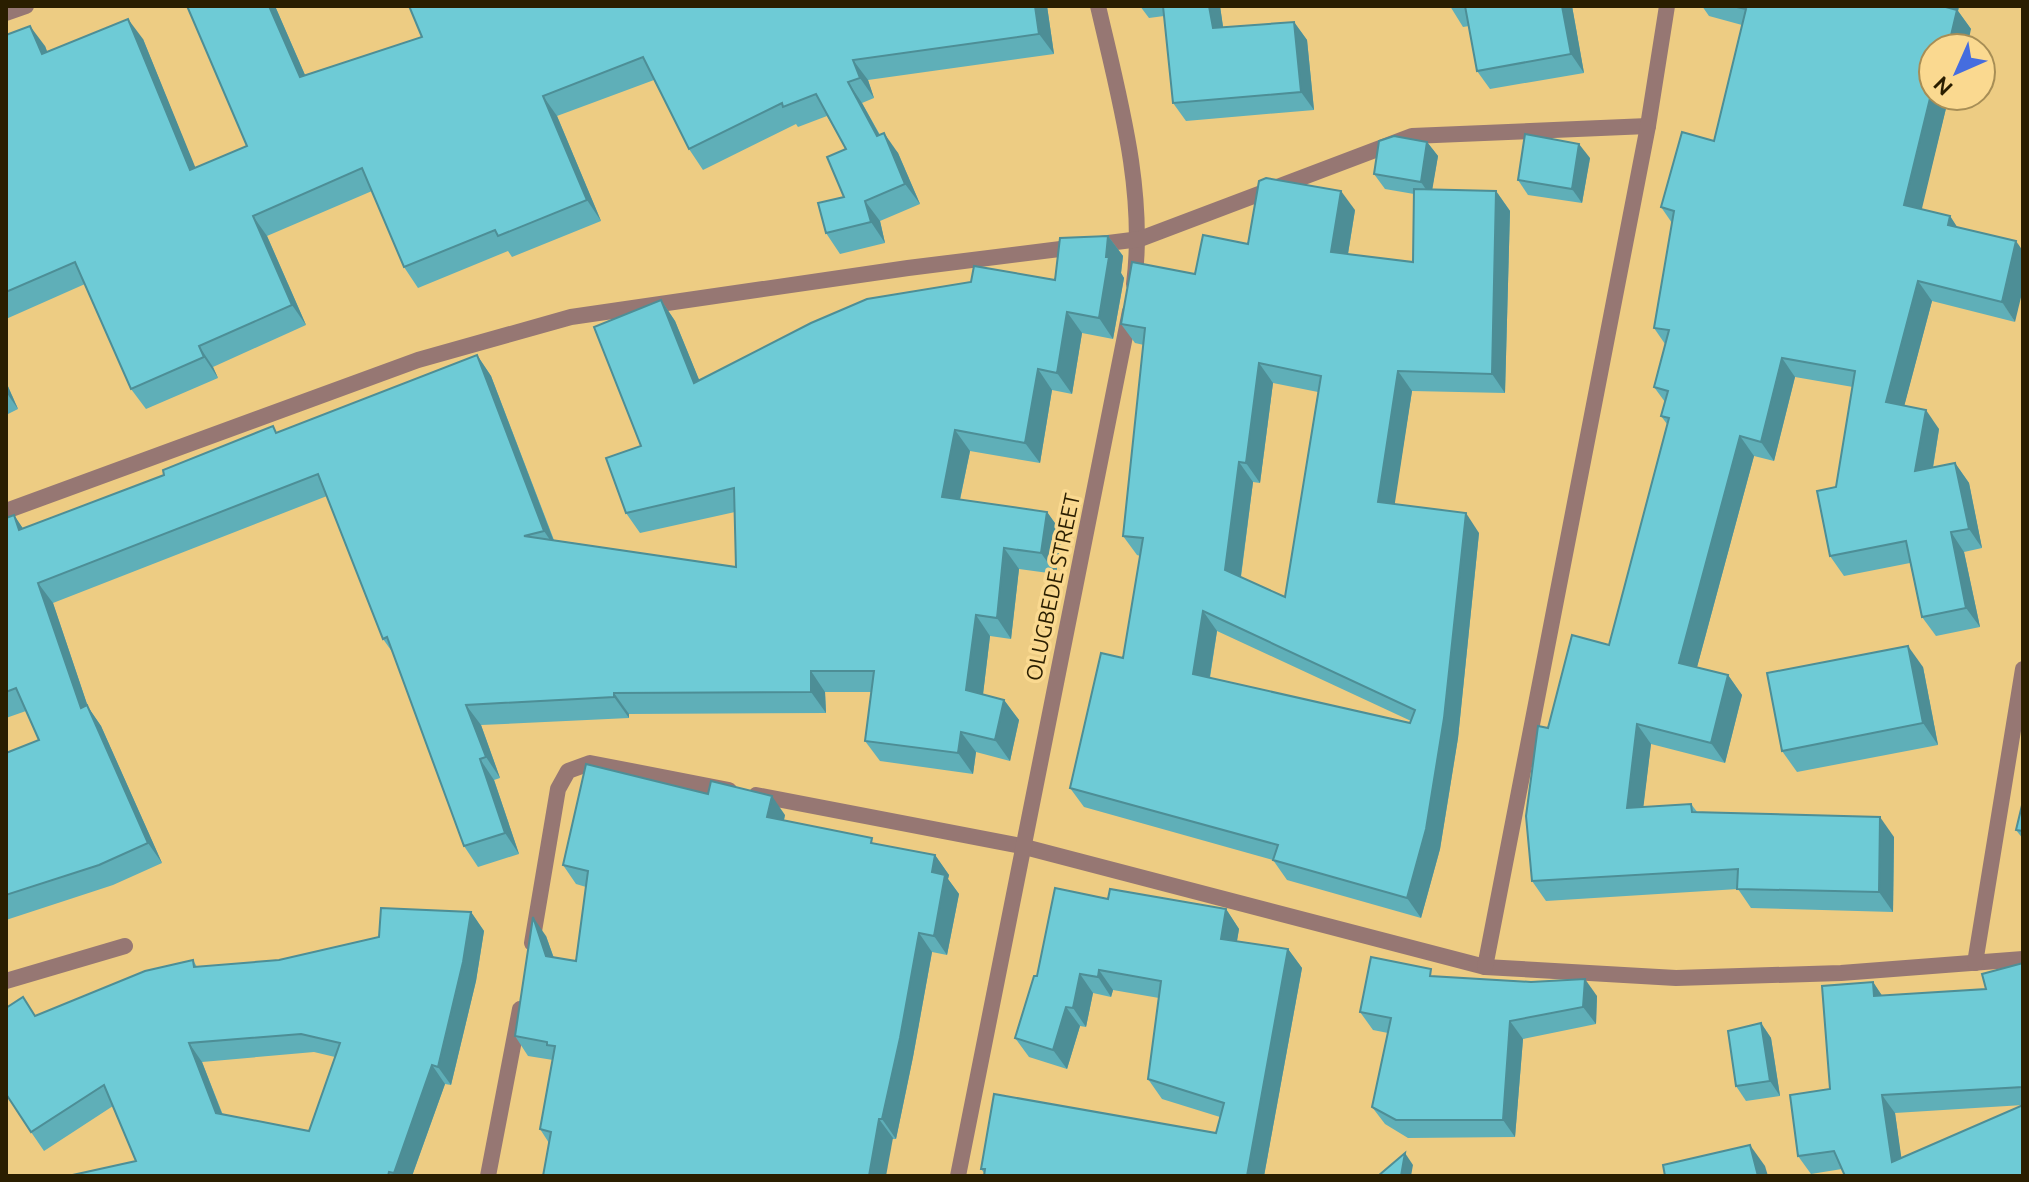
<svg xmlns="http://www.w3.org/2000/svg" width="2029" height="1182" viewBox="0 0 2029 1182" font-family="Ubuntu,sans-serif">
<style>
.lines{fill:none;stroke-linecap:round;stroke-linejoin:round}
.street{stroke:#967773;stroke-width:16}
.wall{fill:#5fafb8;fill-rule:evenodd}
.shaded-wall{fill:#4d8e96}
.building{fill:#6ecbd6;stroke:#4d8e96;stroke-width:2;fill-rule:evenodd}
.labels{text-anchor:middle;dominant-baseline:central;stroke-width:7;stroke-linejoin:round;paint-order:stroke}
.street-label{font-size:22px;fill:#2a1e00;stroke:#fad990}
</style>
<rect width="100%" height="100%" fill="#edcc83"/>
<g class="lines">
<g class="street">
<path d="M1098 6C1119 97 1146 191 1134 284"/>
<polyline points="6,13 26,6"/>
<polyline points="6,511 418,360 571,317 908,268 1140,239 1412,136 1648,126"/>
<polyline points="756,795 1021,846 1485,967 1676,978 1841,973 2023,959"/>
<polyline points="532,943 558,789 568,771 590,763 729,790"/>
<polyline points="1975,963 2023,669"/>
<polyline points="1485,967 1648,126 1667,6"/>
<polyline points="6,981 125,946"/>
<polyline points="488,1176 520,1009"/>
<polyline points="958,1176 1130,311"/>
</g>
</g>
<g class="wall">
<polygon points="275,6 305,75 422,37 409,6 1047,6 1054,54 868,80 874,98 862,103 880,135 898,153 920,204 880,221 885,243 840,254 826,233 844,197 846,149 827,116 798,127 796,124 703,170 689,149 654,80 557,116 601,221 512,257 508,251 418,288 404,267 372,191 267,236 306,325 213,367 218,378 146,409 131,389 85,284 6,319 6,35 45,46 47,52 143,39 195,168 247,146"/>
<polygon points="1140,6 1220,6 1223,27 1294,22 1307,40 1314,110 1186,121 1173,103 1164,16 1149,18"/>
<polygon points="1450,6 1572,6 1584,73 1490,89 1477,71 1469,26 1463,27"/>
<polygon points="1702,6 1959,6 1958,11 1971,29 1933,48 1933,96 1949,96 1921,209 1950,216 2015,322 1932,301 1904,406 1939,429 1933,468 1955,463 1969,483 1982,548 1964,552 1980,627 1936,636 1922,617 1910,563 1844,576 1830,556 1836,487 1853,387 1795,377 1774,461 1754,456 1697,667 1728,675 1742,695 1725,763 1651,744 1643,807 1691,804 1698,813 1894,837 1893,912 1751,908 1738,889 1546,901 1532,881 1548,728 1609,645 1667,424 1661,416 1665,402 1654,387 1665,344 1654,328 1672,223 1661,207 1714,141 1742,25 1709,16"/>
<path d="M1427 142 1438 156 1432 189 1496 191 1510 211 1505 393 1412 391 1394 504 1479 533 1458 738 1440 849 1421 918 1287 880 1273 860 1084 807 1070 788 1123 658 1140 556 1137 555 1123 536 1144 345 1135 343 1121 324 1195 274 1248 244 1355 210 1348 254 1413 262 1414 194 1385 189 1374 174ZM1273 383 1318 392 1285 597 1241 577 1253 482 1260 483ZM1217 631 1411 721 1410 723 1210 678Z"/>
<polygon points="1590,158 1582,203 1528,195 1518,180"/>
<polygon points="1108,236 1123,256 1121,273 1124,278 1113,339 1082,333 1072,394 1052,390 1040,463 970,451 960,500 1047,512 1062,533 1056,574 1019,569 1011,639 990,636 983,694 1004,700 1019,720 1010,761 976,752 973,774 880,761 865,741 871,692 825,692 826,713 629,714 629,718 481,725 500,778 494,780 519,854 478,867 464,846 393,653 383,639 327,496 53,603 88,707 101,726 162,863 113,885 6,920 6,753 39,740 26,711 6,718 6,518 14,515 23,529 278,433 477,355 491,376 554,540 736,567 735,512 640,533 626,513 641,446 661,300 675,321 699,380 1055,280"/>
<polygon points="6,382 18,409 6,415"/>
<polygon points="1923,667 1938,745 1797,772 1782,751"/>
<polygon points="2023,801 2023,839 2016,830"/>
<polygon points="785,815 784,820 877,844 935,855 949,875 948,879 959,894 947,955 932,952 913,1057 896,1139 549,1143 540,1129 553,1060 528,1056 515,1036 546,936 554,958 576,961 586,887 576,884 563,865"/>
<polygon points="1108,899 1226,909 1239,929 1237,941 1288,949 1302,968 1264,1176 984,1176 985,1174 981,1169 1216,1133 1220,1117 1162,1099 1148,1079 1159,998 1113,990 1111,997 1093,993 1086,1027 1080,1026 1067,1069 1029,1057 1015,1038 1037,976"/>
<path d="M471 912 484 931 476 981 451 1085 445 1084 412 1176H68L136 1161 113 1106 44 1151 31 1132 36 1016 193 960 197 967 279 960 379 937ZM314 1052 335 1057 309 1131 223 1115 202 1062Z"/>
<path d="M2023 963V1176L1842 1169 1811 1174 1798 1156 1830 1089 1873 982 1882 996 1986 989ZM2023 1105 1901 1158 1895 1113Z"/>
<polygon points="1436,976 1597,996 1596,1024 1523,1039 1515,1137 1408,1138 1385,1124 1372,1107 1388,1033 1373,1030 1360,1012"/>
<polygon points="1761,1023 1771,1038 1780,1096 1746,1101 1736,1086"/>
</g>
<g class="shaded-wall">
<polygon points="269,6 275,6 315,98 300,77"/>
<polygon points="1035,6 1047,6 1054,54 1039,34"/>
<polygon points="1209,6 1220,6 1226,47 1213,28"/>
<polygon points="1562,6 1572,6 1584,73 1571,54"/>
<polygon points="1941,6 1959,6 1958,11 1971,29 1967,48 1948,48"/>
<polygon points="128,19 143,39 205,191 190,170"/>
<polygon points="1294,22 1307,40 1314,110 1301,92"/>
<polygon points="30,26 45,46 56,74 42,54"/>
<polygon points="853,60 868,80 874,98 860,78"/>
<polygon points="848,82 862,103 891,156 877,136"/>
<polygon points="1933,86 1933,96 1949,96 1918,225 1904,205"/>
<polygon points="543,96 557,116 601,221 587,200"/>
<polygon points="884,133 898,153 920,204 905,184"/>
<polygon points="1427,142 1438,156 1431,197 1421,182"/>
<polygon points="1579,144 1590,158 1582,203 1572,189"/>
<polygon points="1341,191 1355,210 1345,272 1331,252"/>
<polygon points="1496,191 1510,211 1505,393 1492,374"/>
<polygon points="865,201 880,221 885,243 871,222"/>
<polygon points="253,216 267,236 306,325 292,305"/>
<polygon points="1950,216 1963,236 1948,225"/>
<polygon points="1108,236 1123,256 1121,273 1124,278 1113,339 1099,318"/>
<polygon points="2016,241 2023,251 2023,289 2015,322 2002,302"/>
<polygon points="1918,281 1932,301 1900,422 1886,402"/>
<polygon points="661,300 675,321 709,404 694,383"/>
<polygon points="1067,312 1082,333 1072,394 1057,373"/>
<polygon points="199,346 213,367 218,378 204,357"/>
<polygon points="477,355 491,376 558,552 544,531"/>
<polygon points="1782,358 1795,377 1774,461 1761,442"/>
<polygon points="1259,363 1273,383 1260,483 1246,463"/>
<polygon points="1038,369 1052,390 1040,463 1025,443"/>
<polygon points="1398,371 1412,391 1392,522 1378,502"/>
<polygon points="6,382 18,409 6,392"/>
<polygon points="1926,410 1939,429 1929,491 1915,471"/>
<polygon points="955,430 970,451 956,518 942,497"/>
<polygon points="1740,436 1754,456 1693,682 1679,663"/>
<polygon points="1239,462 1253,482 1239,590 1225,570"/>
<polygon points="1955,463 1969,483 1982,548 1969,529"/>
<polygon points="1047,512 1062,533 1056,574 1041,553"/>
<polygon points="1466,513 1479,533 1458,738 1440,849 1421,918 1407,898"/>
<polygon points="14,515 28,536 19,530"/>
<polygon points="1951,532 1964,552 1980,627 1966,608"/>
<polygon points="1004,548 1019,569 1011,639 997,618"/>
<polygon points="38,583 53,603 88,707 101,726 162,863 148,843 81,708"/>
<polygon points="1203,611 1217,631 1207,694 1193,674"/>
<polygon points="976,615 990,636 981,711 966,690"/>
<polygon points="1908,646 1923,667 1938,745 1923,723"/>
<polygon points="811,671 825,692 826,713 811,692"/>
<polygon points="1728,675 1742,695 1725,763 1711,743"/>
<polygon points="614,693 629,714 629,718 614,697"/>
<polygon points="1004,700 1019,720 1010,761 995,740"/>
<polygon points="466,705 481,725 500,778 486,757"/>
<polygon points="1637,724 1651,744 1641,827 1627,808"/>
<polygon points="961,732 976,752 973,774 958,753"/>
<polygon points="480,759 494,780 519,854 505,833"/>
<polygon points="772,796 785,815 780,836 767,817"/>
<polygon points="1880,817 1894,837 1893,912 1879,892"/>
<polygon points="935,855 949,875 948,879 959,894 947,955 934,936 932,872"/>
<polygon points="1226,909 1239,929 1234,958 1221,939"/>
<polygon points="471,912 484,931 476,981 451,1085 438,1067"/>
<polygon points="533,917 546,936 560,976 546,956"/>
<polygon points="919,933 932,952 913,1057 896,1139 882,1119"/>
<polygon points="1288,949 1302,968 1264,1176 1247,1176"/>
<polygon points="1099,970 1113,990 1111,997 1098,977"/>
<polygon points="1080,974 1093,993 1086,1027 1073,1008"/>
<polygon points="1585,979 1597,996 1596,1024 1583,1007"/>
<polygon points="1873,982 1885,1000 1874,996"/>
<polygon points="1066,1007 1080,1026 1067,1069 1053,1050"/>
<polygon points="1510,1021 1523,1039 1515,1137 1503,1120"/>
<polygon points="1761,1023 1771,1038 1780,1096 1770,1081"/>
<polygon points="189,1043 202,1062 229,1132 216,1113"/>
<polygon points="432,1065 445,1084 412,1176 396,1176 394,1173"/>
<polygon points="1882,1095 1895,1113 1904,1176 1892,1162"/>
<polygon points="879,1119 893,1138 886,1176 869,1176"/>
<polygon points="1750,1145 1765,1166 1768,1176 1758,1176"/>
<polygon points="1405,1153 1413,1165 1411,1176 1401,1176"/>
</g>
<g class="building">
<polygon points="187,6 269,6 300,77 422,37 409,6 1035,6 1039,34 853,60 860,78 848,82 877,136 884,133 905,184 865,201 871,222 826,233 818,203 844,197 827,157 846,149 816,94 783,107 782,103 689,149 643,57 543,96 587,200 498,236 495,230 404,267 362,168 253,216 292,305 199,346 204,357 131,389 75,262 6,292 6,35 30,26 42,54 128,19 190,170 247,146"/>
<polygon points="1163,6 1209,6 1213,28 1294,22 1301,92 1173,103"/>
<polygon points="1465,6 1562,6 1571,54 1477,71"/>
<polygon points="1732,6 1942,6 1957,10 1948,48 1933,48 1933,86 1904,205 1950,216 1948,225 2016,241 2002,302 1918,281 1886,402 1926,410 1915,471 1955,463 1969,529 1951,532 1966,608 1922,617 1906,541 1830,556 1817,491 1836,487 1855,371 1782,358 1761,442 1740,436 1679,663 1728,675 1711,743 1637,724 1627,808 1691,804 1692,812 1880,817 1879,892 1737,889 1738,869 1532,881 1526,816 1538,726 1548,728 1572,635 1609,645 1669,418 1661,416 1668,391 1654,387 1669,330 1654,328 1674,211 1661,207 1682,132 1714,141 1746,9"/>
<polygon points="1525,134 1579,144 1572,189 1518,180"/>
<polygon points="1394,136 1427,142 1421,182 1374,174 1379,141"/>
<path d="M1266 178 1341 191 1331 252 1413 262 1414 189 1496 191 1492 374 1398 371 1378 502 1466 513 1444 718 1426 829 1407 898 1273 860 1278 845 1070 788 1101 653 1123 658 1143 538 1123 536 1145 328 1121 324 1132 262 1195 274 1203 235 1248 244 1259 181ZM1259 363 1321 376 1285 597 1225 570 1239 462 1246 463ZM1203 611 1415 710 1410 723 1193 674Z"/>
<polygon points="1108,236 1106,257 1109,257 1099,318 1067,312 1057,373 1038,369 1025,443 955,430 942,497 1047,512 1041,553 1004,548 997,618 976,615 966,690 1004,700 995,740 961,732 958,753 865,741 874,671 811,671 811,692 614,693 614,697 466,705 486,757 480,759 505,833 464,846 387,637 383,639 318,474 38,583 81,708 87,705 148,843 99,865 6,895 6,753 39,740 16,688 6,692 6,518 14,515 19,530 164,475 163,470 273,426 276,433 477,355 544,531 524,536 736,567 734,488 626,513 606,458 641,446 594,327 661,300 694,383 811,323 867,299 971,282 974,266 1055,280 1060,238"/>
<polygon points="1908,646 1923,723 1782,751 1767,673"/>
<polygon points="586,764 708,794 711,781 772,796 767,817 872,838 871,843 935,855 932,872 945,875 934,936 919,933 900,1038 882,1119 879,1119 869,1176 543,1176 551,1132 540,1129 555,1046 547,1045 547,1042 515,1036 533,917 546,956 576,961 588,871 563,865"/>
<polygon points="2023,801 2023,831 2016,830"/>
<polygon points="1055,888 1108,899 1110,889 1226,909 1221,939 1288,949 1247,1176 984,1176 985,1169 981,1169 994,1094 1216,1133 1224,1103 1148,1079 1161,981 1099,970 1098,977 1080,974 1073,1008 1066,1007 1053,1050 1015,1038 1034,976 1037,976"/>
<path d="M381 908 471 912 463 962 438 1067 432 1065 394 1173 389 1172 388 1176H68L136 1161 104 1085 31 1132 6 1094V1008L23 997 35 1016 145 971 193 960 194 967 279 960 379 937ZM301 1034 340 1043 309 1131 216 1113 189 1043Z"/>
<polygon points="1371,957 1431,969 1430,976 1531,982 1585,979 1583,1007 1510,1021 1503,1120 1396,1120 1372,1107 1391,1018 1360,1012"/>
<polygon points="2023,963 2023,1087 1882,1095 1892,1162 2023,1105 2023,1176 1845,1176 1834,1151 1798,1156 1790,1095 1830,1089 1822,986 1873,982 1874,996 1986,989 1982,974"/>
<polygon points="1761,1023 1770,1081 1736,1086 1728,1031"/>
<polygon points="1750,1145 1758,1176 1665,1176 1663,1165"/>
<polygon points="1405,1153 1401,1176 1378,1176"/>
</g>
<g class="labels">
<g class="street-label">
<text transform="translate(1052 587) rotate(-78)">OLUGBEDE STREET</text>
</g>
</g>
<rect width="2029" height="1182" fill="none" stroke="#2a1e00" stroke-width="16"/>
<g transform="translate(1957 72) rotate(225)"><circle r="38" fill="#fad990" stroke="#a78e56" stroke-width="2"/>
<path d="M0-6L14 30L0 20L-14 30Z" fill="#456ddf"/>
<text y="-12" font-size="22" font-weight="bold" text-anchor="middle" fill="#2a1e00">N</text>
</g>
</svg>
